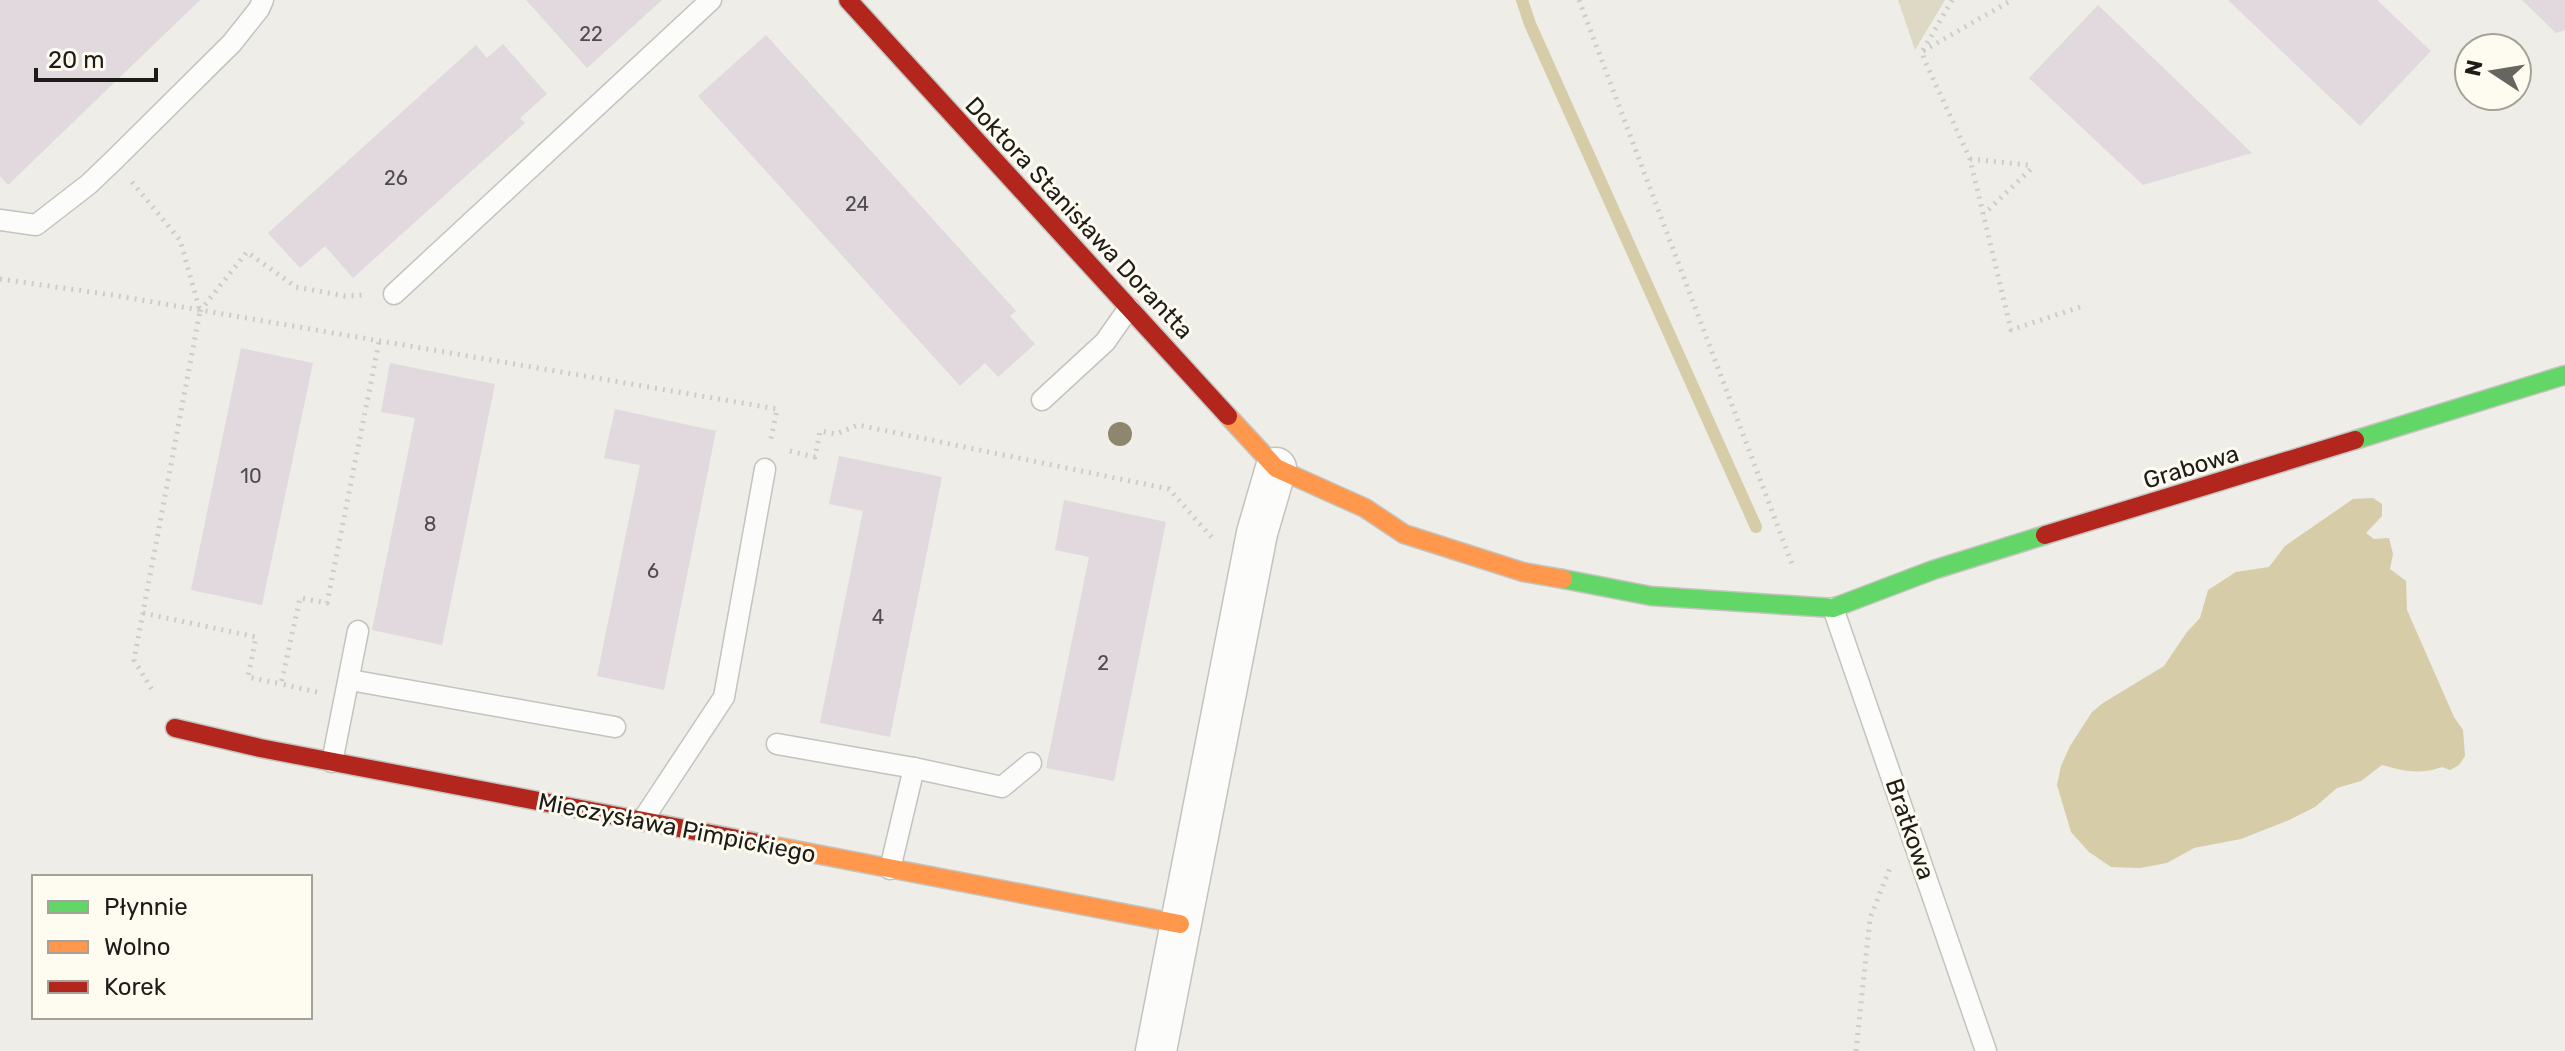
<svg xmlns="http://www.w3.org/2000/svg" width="2565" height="1051" viewBox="0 0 2565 1051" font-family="Rubik,sans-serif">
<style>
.green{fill:#ded9c5}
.water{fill:#d6cca7}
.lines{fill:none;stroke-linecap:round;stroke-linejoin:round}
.stream{stroke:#d6cca7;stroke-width:12}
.building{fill:#e1d9de}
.lane-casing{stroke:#c4c3bf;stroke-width:23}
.street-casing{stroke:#c4c3bf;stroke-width:43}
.fast-casing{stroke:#c4c3bf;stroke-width:21}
.slow-casing{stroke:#c4c3bf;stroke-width:21}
.jam-casing{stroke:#c4c3bf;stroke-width:21}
.path{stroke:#ccccca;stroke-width:5;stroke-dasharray:2 6;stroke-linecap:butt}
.lane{stroke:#fcfcfb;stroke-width:20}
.street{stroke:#fcfcfb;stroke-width:40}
.fast{stroke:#63d668;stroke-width:18}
.slow{stroke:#ff974d;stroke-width:18}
.jam{stroke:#b3261e;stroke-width:18}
.tree{fill:#8e876d}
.labels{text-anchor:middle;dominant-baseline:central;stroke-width:6;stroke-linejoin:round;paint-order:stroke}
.number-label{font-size:20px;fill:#4e4b4a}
.street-label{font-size:24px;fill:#1d1c18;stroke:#fefbf1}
</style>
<rect width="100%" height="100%" fill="#eeede7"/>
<polygon class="green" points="1898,0 1945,0 1915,50"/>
<path class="water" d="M2373 498 2382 504V516L2366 533 2374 539 2389 538 2393 554 2390 569 2406 581 2407 610 2454 717 2463 730 2465 756 2459 765 2450 770 2442 767C2420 775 2404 771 2382 765L2361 781 2337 788 2315 807 2289 820 2241 839 2194 848 2167 863 2140 868 2111 867 2089 852 2071 832 2057 785 2061 766 2070 746 2092 712 2103 703 2164 666 2187 632 2200 618 2208 590 2236 572 2269 567 2285 546 2353 499Z"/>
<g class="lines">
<polyline class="stream" points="1522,0 1530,24 1756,527"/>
</g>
<g class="building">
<polygon points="0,0 200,0 8,185 0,176"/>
<polygon points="526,0 662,0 587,68"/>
<polygon points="2228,0 2377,0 2431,51 2360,126"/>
<polygon points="2522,0 2565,0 2565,30 2556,33"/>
<polygon points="2098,5 2252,153 2143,185 2029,78"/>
<polygon points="766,35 1016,311 1010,316 1035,344 998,377 985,363 960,386 698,96"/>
<polygon points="503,44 547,94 520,118 525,123 353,278 325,246 300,268 268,233 476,45 487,58"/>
<polygon points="241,348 313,363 262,605 191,590"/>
<polygon points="390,363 495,384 442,645 372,630 415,418 381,412"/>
<polygon points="615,409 716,431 664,690 597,676 640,465 604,458"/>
<polygon points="839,456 942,477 890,737 820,723 863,511 829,504"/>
<polygon points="1064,500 1166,522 1114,781 1046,768 1089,557 1055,550"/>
</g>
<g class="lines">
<g class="lane-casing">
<g id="lane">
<polyline points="0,220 36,225 89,184 114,160 232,43 259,9 263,0"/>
<polyline points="394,294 711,0"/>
<polyline points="1042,400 1105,342 1129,308"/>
<polyline points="1833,608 1986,1051"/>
<polyline points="350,680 615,727"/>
<polyline points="777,744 914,768 1002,787 1031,763"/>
<polyline points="332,762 358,631"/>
<polyline points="642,821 724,697 765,469"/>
<polyline points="890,869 914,768"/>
</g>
</g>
<g class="street-casing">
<polyline id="street" points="1156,1051 1257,533 1276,468"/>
</g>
<g class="fast-casing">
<g id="fast">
<polyline points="2355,440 2565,375"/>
<polyline points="1563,579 1651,596 1833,608 1933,570 2045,535"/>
</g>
</g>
<g class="slow-casing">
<g id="slow">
<polyline points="1228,416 1276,468 1365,508 1404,534 1523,572 1563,579"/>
<polyline points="769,845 1180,924"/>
</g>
</g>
<g class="jam-casing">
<g id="jam">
<polyline points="848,0 1228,416"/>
<polyline points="2045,535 2355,440"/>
<polyline points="175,728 260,748 769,845"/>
</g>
</g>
<g class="path">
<polyline points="1579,0 1792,564"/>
<polyline points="1952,0 1922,52 1925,61 1970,159 2011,330 2080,307"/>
<polyline points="1923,51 2012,0"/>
<polyline points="1970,159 2028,165 2031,169 1984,214"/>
<polyline points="132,182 180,240 200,311 134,660 154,693"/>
<polyline points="0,279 112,295 777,409 770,443"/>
<polyline points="200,311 247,252 296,287 345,296 366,295"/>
<polyline points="790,451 815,457 820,431 836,434 858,425 1169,489 1214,540"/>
<polyline points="143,613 256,637 248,677 281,684"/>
<polyline points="317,692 281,684 300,598 327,603 379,342"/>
<polyline points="1856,1051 1870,918 1890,868"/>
</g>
<use href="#lane" class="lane"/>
<use href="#street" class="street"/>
<use href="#fast" class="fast"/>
<use href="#slow" class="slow"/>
<use href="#jam" class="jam"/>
</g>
<circle class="tree" cx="1120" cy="434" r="12"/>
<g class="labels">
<g class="number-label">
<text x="591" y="34">22</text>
<text x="396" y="178">26</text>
<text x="857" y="204">24</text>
<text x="251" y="476">10</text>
<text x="430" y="524">8</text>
<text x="653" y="571">6</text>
<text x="878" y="617">4</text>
<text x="1103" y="663">2</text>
</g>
<g class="street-label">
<text transform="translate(1079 218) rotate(47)">Doktora Stanisława Dorantta</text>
<text transform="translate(2191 467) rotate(-17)">Grabowa</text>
<text transform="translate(677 828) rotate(11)">Mieczysława Pimpickiego</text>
<text transform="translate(1910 829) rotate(71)">Bratkowa</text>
</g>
</g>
<rect x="32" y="875" width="280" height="144" fill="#fefbf1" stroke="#a4a29a" stroke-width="2"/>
<rect x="48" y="901" width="40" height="12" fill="#63d668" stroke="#a4a29a" stroke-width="2"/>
<text x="104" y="915" font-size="24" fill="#1d1c18">Płynnie</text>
<rect x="48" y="941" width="40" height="12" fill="#ff974d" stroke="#a4a29a" stroke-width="2"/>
<text x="104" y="955" font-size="24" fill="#1d1c18">Wolno</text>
<rect x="48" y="981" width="40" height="12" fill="#b3261e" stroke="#a4a29a" stroke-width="2"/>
<text x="104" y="995" font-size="24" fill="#1d1c18">Korek</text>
<g transform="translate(2493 72) rotate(282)"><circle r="38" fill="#fefbf1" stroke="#a4a29a" stroke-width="2"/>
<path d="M0-6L14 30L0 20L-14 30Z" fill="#666560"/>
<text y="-12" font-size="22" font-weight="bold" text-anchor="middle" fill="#1d1c18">N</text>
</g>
<path d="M36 68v12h120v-12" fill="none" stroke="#1d1c18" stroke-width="4"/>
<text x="48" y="68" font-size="24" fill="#1d1c18" stroke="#fefbf1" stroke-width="6" paint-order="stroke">20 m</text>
</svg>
